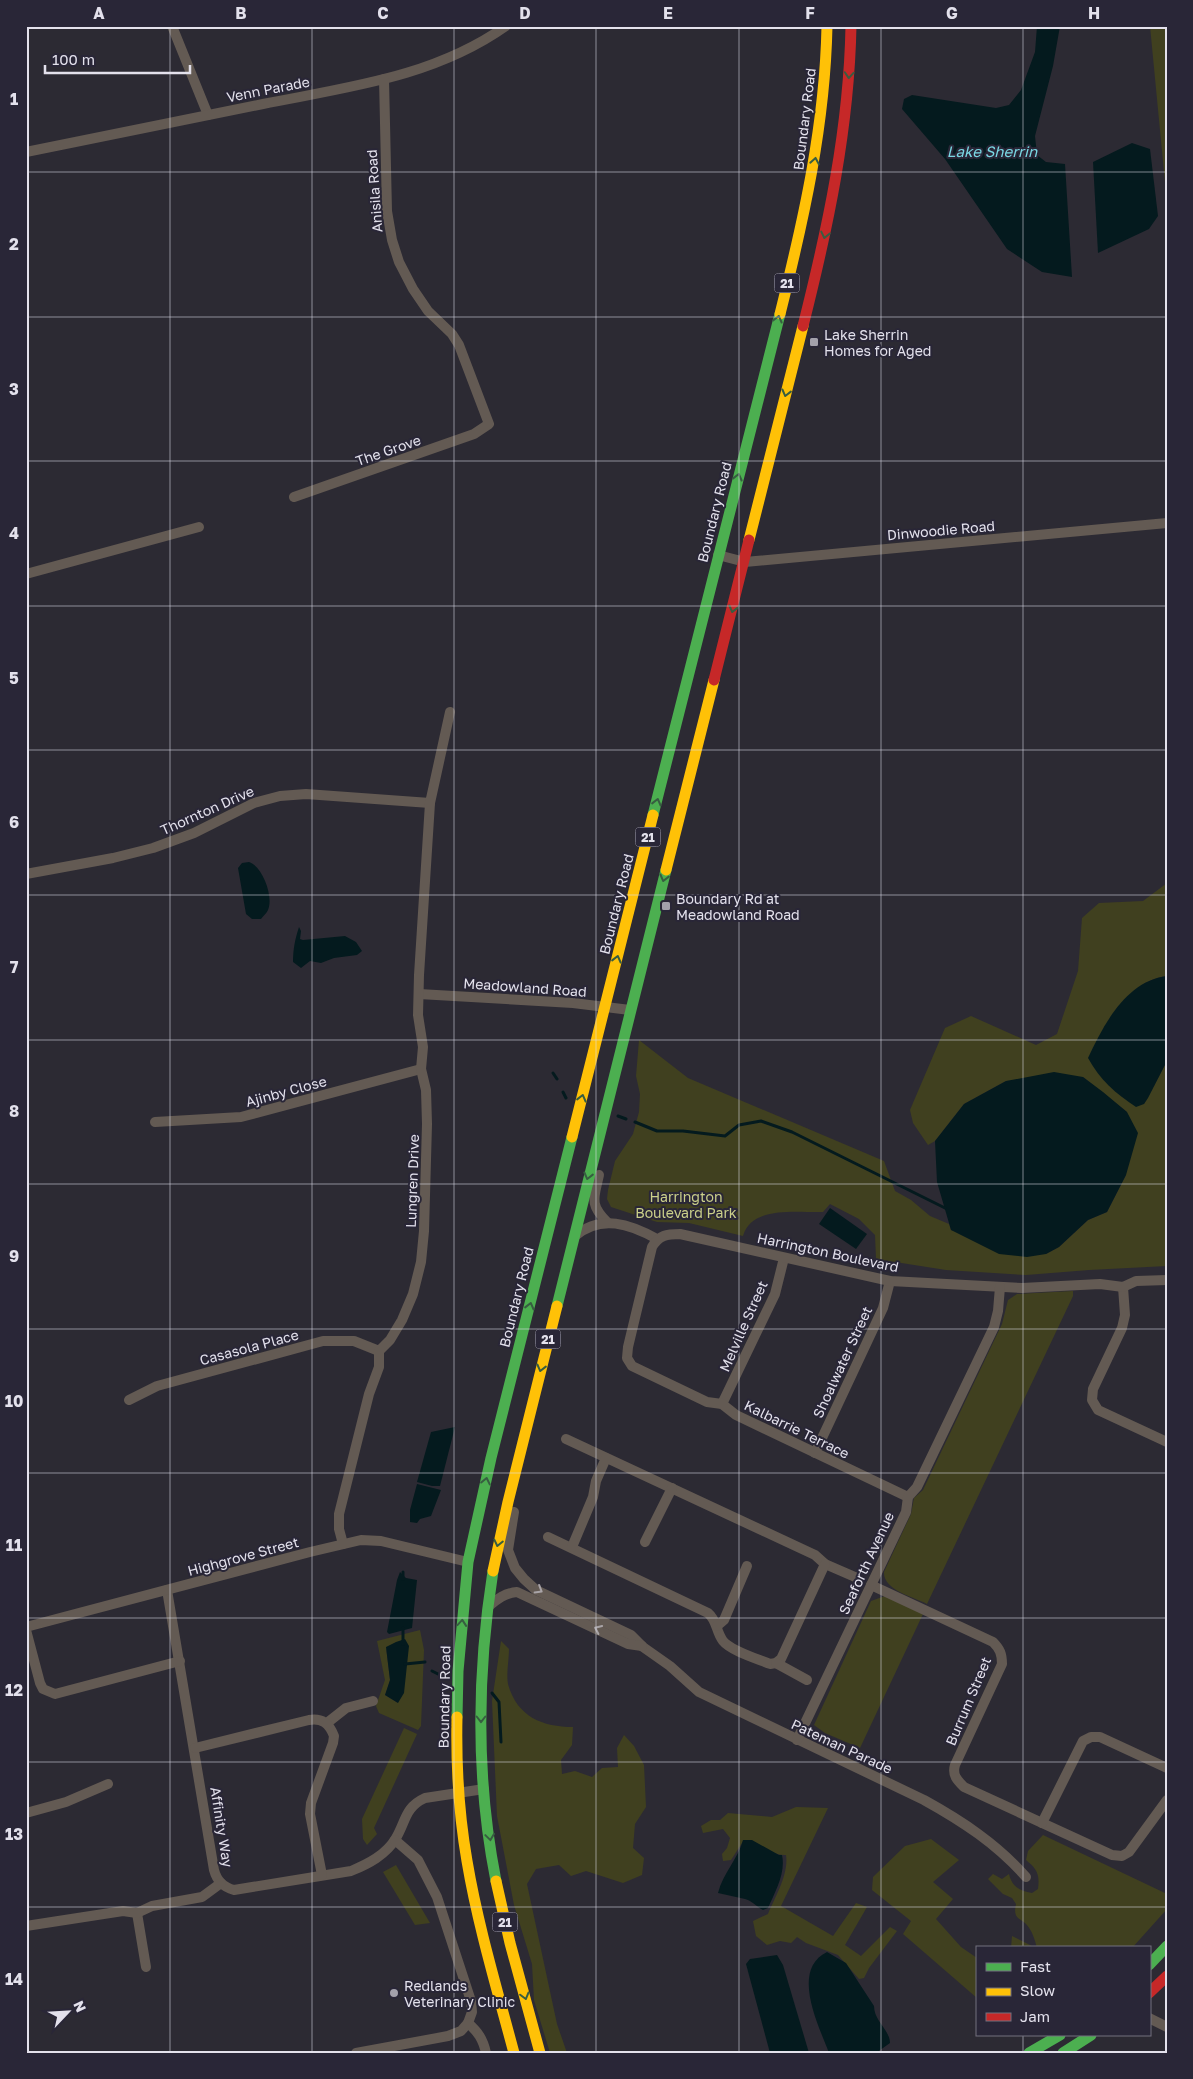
<svg xmlns="http://www.w3.org/2000/svg" width="1193" height="2079" viewBox="0 0 1193 2079" font-family="'Golos Text',sans-serif">
<style>
.green{fill:#40401f;fill-rule:evenodd}
.water{fill:#041a1e}
.lines{fill:none;stroke-linecap:round;stroke-linejoin:round}
.stream{stroke:#041a1e;stroke-width:3}
.street{stroke:#635a53;stroke-width:10}
.fast{stroke:#4caf50;stroke-width:11}
.slow{stroke:#ffc107;stroke-width:11}
.jam{stroke:#c62828;stroke-width:11}
.oneway{stroke:#375d41}
.oneway2{stroke:#a9a4a7}
.grid{fill:none;stroke:#e3e1ec;stroke-width:1;stroke-opacity:0.55}
.poi-dot{fill:#a3a1ab;stroke:#292637;stroke-width:2}
.labels{text-anchor:middle;dominant-baseline:central;stroke-width:4;stroke-linejoin:round;paint-order:stroke}
.shield{fill:#292637;stroke:#aba9b6;stroke-width:1}
.shield-label{font-size:12px;font-weight:bold;fill:#e3e1ec}
.street-label{font-size:14px;fill:#e3e1ec;stroke:#292637}
.poi-label{font-size:14px;fill:#e3e1ec;stroke:#292637;text-anchor:start}
.park-label{font-size:14px;fill:#cbd08a;stroke:#292637}
.water-label{font-size:15px;font-style:italic;fill:#7ad8e4;stroke:#292637}
.neatline{fill:none;stroke:#e3e1ec;stroke-width:2}
.grid-label{font-size:16px;text-anchor:middle;font-weight:bold;fill:#e3e1ec}
</style>
<rect width="100%" height="100%" fill="#2c2a33"/>
<g class="green">
<polygon points="1150,26 1167,26 1167,203"/>
<path d="M1167 883V976C1143 979 1130 994 1115 1011L1144 1104 1167 1061V1266L1089 1270 1026 1275 946 1270 876 1259 875 1235 859 1219 830 1204 823 1212C798 1213 752 1205 743 1236L689 1223 657 1222 611 1207 607 1199 608 1190 615 1161 633 1134 639 1112 640 1094 636 1076 639 1040 688 1078 884 1161 895 1191 911 1200 930 1216 949 1224 951 1230 1046 1254 1059 1247 1088 1220 1107 1212 1126 1175 1127 1112 1083 1077 1006 1081 964 1104 935 1141 928 1145 913 1123 910 1110 945 1028 971 1016 1036 1045 1057 1034 1078 971 1082 918 1099 903 1143 901Z"/>
<path d="M1073 1291V1296L927 1604C913 1597 883 1590 884 1572L911 1514 914 1498 923 1490 1002 1324 1008 1300 1017 1294Z"/>
<polygon points="885,1596 923,1614 860,1748 825,1733 814,1725 871,1601"/>
<path d="M420 1630 424 1650 421 1726 418 1730 379 1713 376 1706 385 1680 377 1641ZM386 1647 398 1703 385 1695 390 1680Z"/>
<path d="M501 1641 509 1649C509 1660 506 1674 508 1684 517 1717 543 1727 573 1727L572 1745 561 1760 562 1774 575 1771 592 1777 602 1768 618 1767 617 1748 624 1735 634 1746 644 1765 646 1807 635 1824 633 1848 644 1858 642 1875 623 1883 586 1871 571 1876 559 1865 536 1869 527 1884 557 2024 567 2053H550L534 2000 532 1964 514 1905 497 1816 492 1701Z"/>
<polygon points="404,1728 417,1734 374,1828 377,1834 367,1845 363,1839 362,1819"/>
<path d="M796 1807 828 1808 781 1906 833 1936 856 1903 867 1907 845 1945 861 1956 890 1927 897 1931 869 1968 864 1978 859 1979 838 1955 806 1943 797 1937 791 1943 780 1941 767 1945 756 1936 753 1921 768 1914C775 1897 789 1874 786 1855 770 1856 759 1841 744 1840L731 1860 723 1861 722 1854 727 1848 730 1838 723 1829 703 1833 701 1826 711 1820H720L728 1813 772 1817Z"/>
<path d="M1043 1835 1167 1894V1909L1132 1948H1037C1035 1940 1032 1930 1026 1924 1018 1917 1013 1918 1016 1904L1012 1898 1003 1894 988 1879 993 1874 1002 1879 1009 1874C1012 1887 1020 1891 1032 1893L1038 1889C1040 1874 1037 1869 1026 1860L1028 1851Z"/>
<polygon points="931,1839 959,1860 933,1882 953,1899 936,1919 961,1947 977,1958 977,1998 903,1934 911,1921 872,1890 873,1877 905,1846"/>
<polygon points="396,1865 430,1923 415,1925 383,1872"/>
<polygon points="1012,1936 1032,1946 1031,1948 1011,1948"/>
</g>
<g class="water">
<polygon points="1037,26 1060,26 1053,66 1035,136 1037,155 1046,162 1065,164 1072,277 1042,272 1007,249 945,159 902,109 904,99 912,95 996,108 1009,105 1021,90 1035,52"/>
<polygon points="1132,143 1150,149 1158,216 1149,229 1098,253 1093,162"/>
<path d="M249 862C262 866 274 896 268 910 267 913 263 916 261 919H252L246 914 238 868 242 863Z"/>
<path d="M299 927 301 931 300 939 303 940 345 936 356 942 362 951 357 955 334 958 321 963 310 961 301 968 293 962C293 949 295 939 299 927Z"/>
<path d="M1167 976V1061L1148 1098 1144 1104 1136 1107C1115 1093 1100 1080 1088 1058 1104 1024 1126 981 1167 976Z"/>
<polygon points="1054,1072 1083,1077 1103,1092 1127,1112 1138,1133 1126,1175 1107,1212 1088,1220 1059,1247 1046,1254 1027,1257 999,1254 951,1230 937,1182 935,1141 964,1104 1006,1081"/>
<polygon points="830,1208 867,1234 856,1249 819,1224"/>
<polygon points="455,1427 440,1486 432,1486 417,1482 431,1432"/>
<polygon points="417,1484 441,1490 431,1516 420,1519 417,1523 410,1522 410,1510"/>
<polygon points="400,1572 406,1578 417,1580 412,1628 389,1634 387,1632 397,1580"/>
<polygon points="405,1639 409,1646 404,1693 398,1703 385,1695 390,1680 386,1647 396,1642"/>
<path d="M743 1840H752L779 1855H782C786 1873 775 1892 768 1908L763 1910C757 1907 751 1900 745 1899 736 1897 727 1895 718 1893 723 1873 738 1859 743 1840Z"/>
<path d="M827 1952 846 1963 874 2006C874 2021 890 2030 890 2043L876 2053H829C819 2026 790 1970 827 1952Z"/>
<polygon points="777,1955 783,1965 809,2053 770,2053 746,1964 750,1959"/>
</g>
<g class="lines">
<g class="stream">
<polyline points="553,1073 557,1079"/>
<polyline points="563,1092 566,1098"/>
<polyline points="618,1116 626,1119"/>
<polyline points="635,1122 657,1131 683,1131 725,1136 739,1125 761,1121 792,1132 945,1208"/>
<polyline points="403,1579 403,1572"/>
<polyline points="403,1644 403,1628"/>
<polyline points="405,1664 425,1662"/>
<polyline points="432,1671 440,1675"/>
<polyline points="492,1693 499,1702 501,1742"/>
</g>
<g class="street">
<polyline points="172,26 208,115"/>
<path d="M26 152C105 136 184 120 263 104 348 87 434 77 506 26"/>
<polyline points="294,497 474,434 489,424 459,345 452,334 428,311 413,289 399,262 392,240 387,211 384,79"/>
<polyline points="718,555 745,562 1167,523"/>
<polyline points="26,574 199,527"/>
<polyline points="26,874 113,858 153,848 194,833 254,803 280,796 306,794 430,803"/>
<polyline points="419,994 573,1003 630,1010"/>
<polyline points="155,1122 241,1117 421,1069"/>
<path d="M599 1175C594 1198 589 1204 607 1222"/>
<path d="M575 1236C601 1214 630 1224 657 1239"/>
<polyline points="1123,1287 1125,1315 1122,1328 1093,1389 1092,1400 1098,1410 1167,1442"/>
<polyline points="129,1400 157,1386 323,1341 354,1341 379,1351"/>
<polyline points="722,1404 775,1294 784,1258"/>
<polyline points="566,1439 815,1555 825,1564 855,1577"/>
<polyline points="815,1453 883,1308 890,1281"/>
<path d="M908 1497 736 1415 722 1404 707 1402 632 1366 627 1358 628 1347 652 1247C659 1235 667 1234 680 1234L890 1281 1022 1288 1100 1284 1123 1287 1136 1281 1167 1280"/>
<path d="M514 1512 508 1550 515 1568 524 1579 536 1590 631 1635 643 1647 670 1666 699 1692 924 1800C962 1821 997 1844 1026 1877"/>
<path d="M548 1537 708 1613C717 1620 716 1632 723 1641 731 1651 758 1659 770 1664L776 1663 781 1659 825 1564"/>
<polyline points="645,1542 672,1488"/>
<polyline points="343,1544 339,1529 339,1514 369,1394 379,1367 379,1351 390,1340 402,1320 413,1294 421,1262 424,1231 427,1124 426,1090 421,1069 423,1047 418,1015 419,975 430,803 450,712"/>
<polyline points="572,1547 593,1497 596,1481 606,1458"/>
<path d="M871 1585 993 1642C1000 1649 1002 1654 1002 1664L955 1765C952 1775 957 1780 964 1787L1112 1855 1122 1856 1129 1852 1167 1800"/>
<path d="M167 1590 214 1870C217 1881 223 1887 234 1890L351 1871C368 1864 386 1855 396 1838 406 1821 405 1807 425 1798L484 1789"/>
<path d="M488 1607C497 1599 505 1593 517 1592L628 1644 642 1646"/>
<polyline points="717,1626 724,1620 747,1566"/>
<polyline points="26,1627 310,1552 361,1540 381,1541 468,1562"/>
<polyline points="26,1630 40,1683 43,1689 55,1694 180,1661"/>
<polyline points="776,1663 807,1680"/>
<polyline points="327,1723 346,1708 373,1701"/>
<polyline points="797,1740 906,1512 908,1497 917,1487 994,1327 998,1311 1000,1287"/>
<path d="M195 1748 309 1720C322 1718 329 1723 334 1736L333 1743 311 1803 310 1814 322 1875"/>
<polyline points="26,1813 66,1802 108,1784"/>
<polyline points="1042,1823 1083,1741 1091,1737 1100,1737 1167,1768"/>
<path d="M395 1840 418 1860 437 1897 471 2001 472 2012 468 2023C478 2032 483 2039 486 2053"/>
<polyline points="137,1913 146,1967"/>
<polyline points="26,1926 123,1911 137,1913 152,1906 202,1897 221,1883"/>
<polyline points="1149,2018 1167,2027"/>
<polyline points="356,2053 448,2036 461,2031 468,2023"/>
</g>
<g class="fast">
<polyline points="653,815 780,314"/>
<polyline points="557,1306 666,870"/>
<path d="M493 1571C477 1673 476 1780 496 1881"/>
<polyline points="457,1717 458,1671 468,1562 491,1458 572,1137"/>
<polyline points="1149,1965 1167,1946"/>
<polyline points="1029,2053 1060,2035"/>
<polyline points="1063,2053 1091,2035"/>
</g>
<g class="slow">
<path d="M780 314C804 218 825 125 827 26"/>
<polyline points="749,540 803,326"/>
<polyline points="666,870 714,680"/>
<polyline points="572,1137 653,815"/>
<polyline points="493,1571 508,1502 557,1306"/>
<path d="M457 1717C456 1765 459 1815 467 1861 478 1926 497 1989 514 2053"/>
<polyline points="496,1881 510,1943 540,2053"/>
</g>
<g class="jam">
<path d="M803 326C828 227 849 129 851 26"/>
<polyline points="714,680 749,540"/>
<polyline points="1149,1993 1167,1976"/>
</g>
</g>
<defs><path id="oneway-chevron" d="M-2-3.5L2.5 0L-2 3.5" fill="none" stroke-width="1.6" stroke-linecap="round" stroke-linejoin="round" transform="scale(1.25)"/></defs>
<g class="oneway">
<use href="#oneway-chevron" transform="translate(849 75) rotate(94)"/>
<use href="#oneway-chevron" transform="translate(815 161) rotate(-80)"/>
<use href="#oneway-chevron" transform="translate(825 235) rotate(102)"/>
<use href="#oneway-chevron" transform="translate(778 319) rotate(-76)"/>
<use href="#oneway-chevron" transform="translate(786 393) rotate(104)"/>
<use href="#oneway-chevron" transform="translate(738 477) rotate(-76)"/>
<use href="#oneway-chevron" transform="translate(733 609) rotate(104)"/>
<use href="#oneway-chevron" transform="translate(657 802) rotate(-76)"/>
<use href="#oneway-chevron" transform="translate(664 878) rotate(104)"/>
<use href="#oneway-chevron" transform="translate(617 959) rotate(-76)"/>
<use href="#oneway-chevron" transform="translate(582 1098) rotate(-76)"/>
<use href="#oneway-chevron" transform="translate(588 1176) rotate(104)"/>
<use href="#oneway-chevron" transform="translate(530 1306) rotate(-76)"/>
<use href="#oneway-chevron" transform="translate(541 1368) rotate(104)"/>
<use href="#oneway-chevron" transform="translate(486 1481) rotate(-78)"/>
<use href="#oneway-chevron" transform="translate(498 1543) rotate(103)"/>
<use href="#oneway-chevron" transform="translate(462 1623) rotate(-85)"/>
<use href="#oneway-chevron" transform="translate(481 1719) rotate(90)"/>
<use href="#oneway-chevron" transform="translate(490 1837) rotate(82)"/>
<use href="#oneway-chevron" transform="translate(525 1996) rotate(75)"/>
</g>
<g class="oneway2">
<use href="#oneway-chevron" transform="translate(539 1590) rotate(31)"/>
<use href="#oneway-chevron" transform="translate(598 1629) rotate(-155)"/>
</g>
<path class="grid" d="M170 26V2053M312 26V2053M454 26V2053M596 26V2053M739 26V2053M881 26V2053M1023 26V1948M26 172H1167M26 317H1167M26 461H1167M26 606H1167M26 750H1167M26 895H1167M26 1040H1167M26 1184H1167M26 1329H1167M26 1473H1167M26 1618H1167M26 1762H1167M26 1907H1167M1023 2035V2053"/>
<g class="poi-dot">
<rect x="809" y="337" width="10" height="10" rx="2.5"/>
<rect x="661" y="901" width="10" height="10" rx="2.5"/>
<circle cx="394" cy="1993" r="5"/>
</g>
<g class="labels">
<g class="shield">
<rect x="774.5" y="273.5" width="25" height="19" rx="4"/>
<rect x="635.5" y="827.5" width="25" height="19" rx="4"/>
<rect x="535.5" y="1329.5" width="25" height="19" rx="4"/>
<rect x="492.5" y="1912.5" width="25" height="19" rx="4"/>
</g>
<g class="shield-label">
<text x="787" y="283">21</text>
<text x="648" y="837">21</text>
<text x="548" y="1339">21</text>
<text x="505" y="1922">21</text>
</g>
<g class="street-label">
<text transform="translate(268 89) rotate(-11)">Venn Parade</text>
<text transform="translate(804 119) rotate(-83)">Boundary Road</text>
<text transform="translate(374 191) rotate(-94)">Anisila Road</text>
<text transform="translate(388 450) rotate(-19)">The Grove</text>
<text transform="translate(714 512) rotate(-76)">Boundary Road</text>
<text transform="translate(941 530) rotate(-5)">Dinwoodie Road</text>
<text transform="translate(207 810) rotate(-24)">Thornton Drive</text>
<text transform="translate(616 904) rotate(-76)">Boundary Road</text>
<text transform="translate(525 987) rotate(4)">Meadowland Road</text>
<text transform="translate(286 1091) rotate(-15)">Ajinby Close</text>
<text transform="translate(412 1181) rotate(-88)">Lungren Drive</text>
<text transform="translate(828 1252) rotate(12)">Harrington Boulevard</text>
<text transform="translate(516 1297) rotate(-76)">Boundary Road</text>
<text transform="translate(743 1326) rotate(-66)">Melville Street</text>
<text transform="translate(249 1347) rotate(-15)">Casasola Place</text>
<text transform="translate(842 1362) rotate(-65)">Shoalwater Street</text>
<text transform="translate(797 1429) rotate(26)">Kalbarrie Terrace</text>
<text transform="translate(243 1556) rotate(-15)">Highgrove Street</text>
<text transform="translate(866 1563) rotate(-65)">Seaforth Avenue</text>
<text transform="translate(444 1697) rotate(-89)">Boundary Road</text>
<text transform="translate(968 1701) rotate(-67)">Burrum Street</text>
<text transform="translate(842 1746) rotate(25)">Pateman Parade</text>
<text transform="translate(222 1827) rotate(81)">Affinity Way</text>
</g>
<g class="poi-label">
<text x="824" y="334">Lake Sherrin<tspan x="824" dy="16">Homes for Aged</tspan></text>
<text x="676" y="898">Boundary Rd at<tspan x="676" dy="16">Meadowland Road</tspan></text>
<text x="404" y="1985">Redlands<tspan x="404" dy="16">Veterinary Clinic</tspan></text>
</g>
<g class="park-label">
<text x="686" y="1196">Harrington<tspan x="686" dy="16">Boulevard Park</tspan></text>
</g>
<g class="water-label">
<text x="992" y="151">Lake Sherrin</text>
</g>
</g>
<rect width="1193" height="2079" fill="none" stroke="#292637" stroke-width="55"/>
<rect x="976" y="1946" width="175" height="90" fill="#292637" stroke="#73717f"/>
<rect x="986" y="1963" width="25" height="8" fill="#4caf50" stroke="#73717f"/>
<text x="1020" y="1972" font-size="15" fill="#e3e1ec">Fast</text>
<rect x="986" y="1988" width="25" height="8" fill="#ffc107" stroke="#73717f"/>
<text x="1020" y="1996" font-size="15" fill="#e3e1ec">Slow</text>
<rect x="986" y="2013" width="25" height="8" fill="#c62828" stroke="#73717f"/>
<text x="1020" y="2022" font-size="15" fill="#e3e1ec">Jam</text>
<g transform="translate(68 2012) rotate(65)" stroke="#292637" stroke-width="4" paint-order="stroke">
<path d="M0-4L9 19L0 12L-9 19Z" fill="#e3e1ec"/>
<text y="-8" font-size="14" font-weight="bold" text-anchor="middle" fill="#e3e1ec">N</text>
</g>
<path d="M45 65v8h145v-8" fill="none" stroke="#e3e1ec" stroke-width="2.5"/>
<text x="52" y="65" font-size="15" fill="#e3e1ec" stroke="#292637" stroke-width="4" paint-order="stroke">100 m</text>
<rect x="28" y="28" width="1138" height="2024" class="neatline"/>
<g class="grid-label">
<text x="99" y="19">A</text>
<text x="241" y="19">B</text>
<text x="383" y="19">C</text>
<text x="525" y="19">D</text>
<text x="668" y="19">E</text>
<text x="810" y="19">F</text>
<text x="952" y="19">G</text>
<text x="1094" y="19">H</text>
<text x="14" y="105">1</text>
<text x="14" y="250">2</text>
<text x="14" y="395">3</text>
<text x="14" y="539">4</text>
<text x="14" y="684">5</text>
<text x="14" y="828">6</text>
<text x="14" y="973">7</text>
<text x="14" y="1117">8</text>
<text x="14" y="1262">9</text>
<text x="14" y="1407">10</text>
<text x="14" y="1551">11</text>
<text x="14" y="1696">12</text>
<text x="14" y="1840">13</text>
<text x="14" y="1985">14</text>
</g>
</svg>
